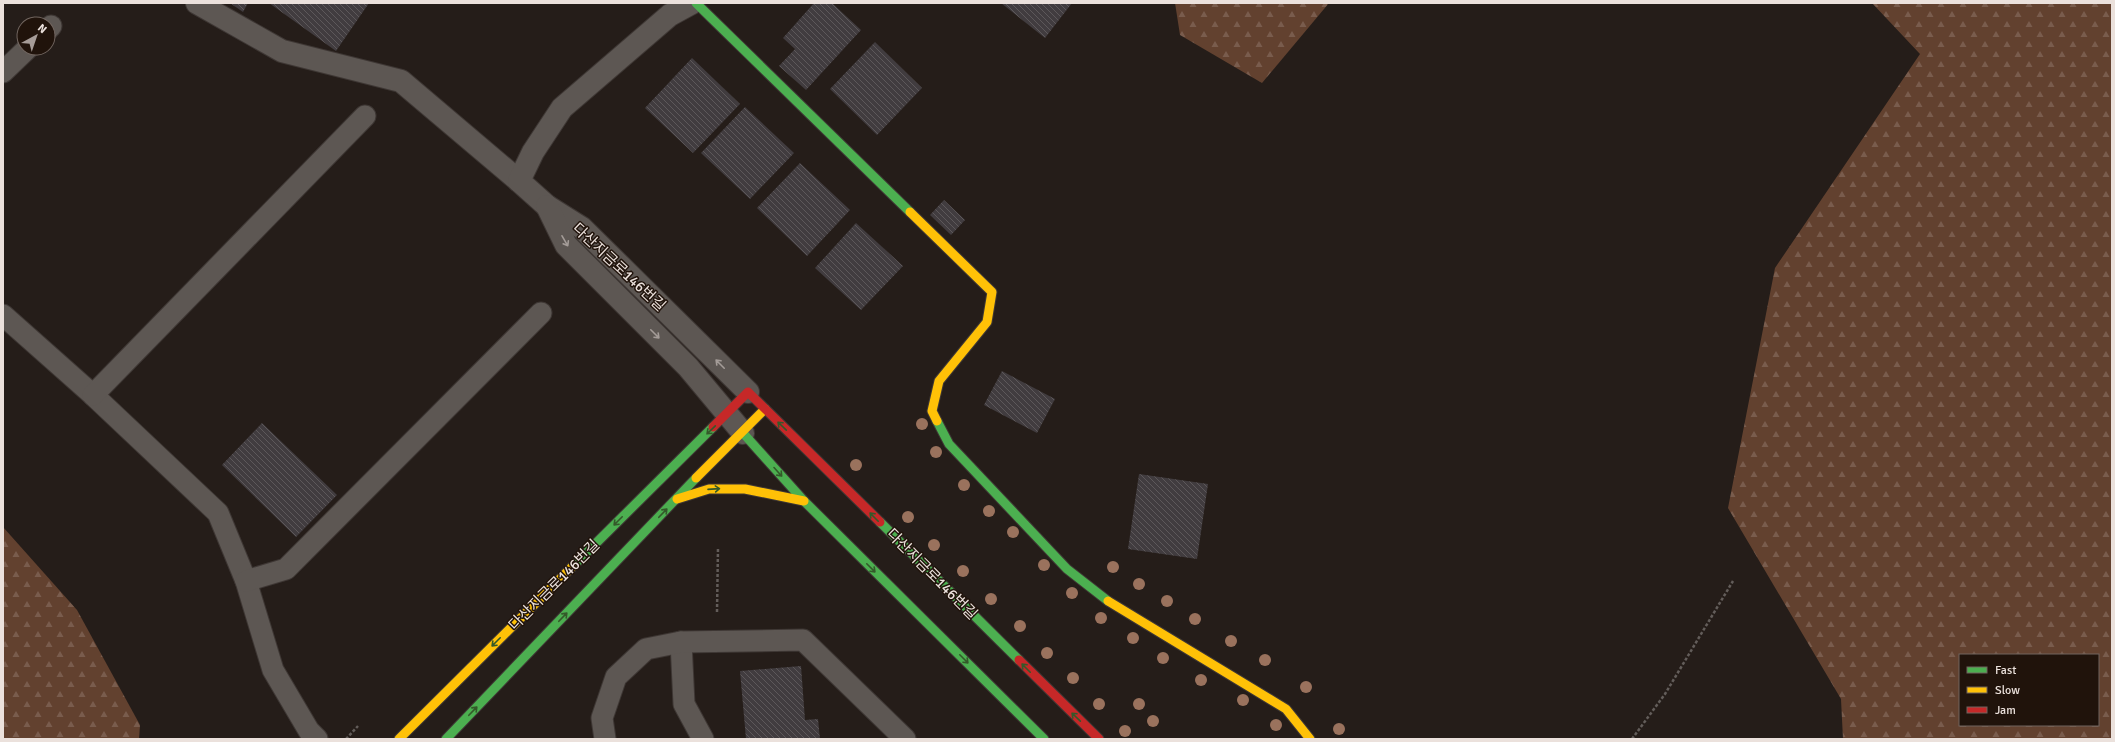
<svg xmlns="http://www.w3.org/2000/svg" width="2115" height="742" viewBox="0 0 2115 742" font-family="Signika,'Noto Sans KR',sans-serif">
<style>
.forest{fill:url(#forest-firs);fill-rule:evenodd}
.building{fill:url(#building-back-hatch)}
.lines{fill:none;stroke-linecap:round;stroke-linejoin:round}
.lane-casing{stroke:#3e3734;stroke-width:23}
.street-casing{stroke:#3e3734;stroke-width:24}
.fast-casing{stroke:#3e3734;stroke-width:11}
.slow-casing{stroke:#3e3734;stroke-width:11}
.jam-casing{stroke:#3e3734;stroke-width:11}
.path{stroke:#635d5a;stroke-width:2.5;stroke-dasharray:3 2;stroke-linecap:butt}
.lane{stroke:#5d5753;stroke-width:21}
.street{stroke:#5d5753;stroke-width:22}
.fast{stroke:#4caf50;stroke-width:9}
.slow{stroke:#ffc107;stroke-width:9}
.jam{stroke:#c62828;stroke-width:9}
.tree{fill:#9a725d}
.oneway{stroke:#a49c98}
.oneway2{stroke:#34592a}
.labels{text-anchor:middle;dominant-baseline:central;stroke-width:3;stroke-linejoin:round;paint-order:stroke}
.street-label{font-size:15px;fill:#ebe1dc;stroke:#20130b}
</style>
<defs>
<pattern id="forest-firs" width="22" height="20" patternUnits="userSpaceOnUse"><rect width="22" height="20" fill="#62412f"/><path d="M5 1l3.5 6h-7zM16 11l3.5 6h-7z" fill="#795c4d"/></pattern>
<pattern id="building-back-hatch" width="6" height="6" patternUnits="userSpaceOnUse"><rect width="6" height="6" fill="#413c3f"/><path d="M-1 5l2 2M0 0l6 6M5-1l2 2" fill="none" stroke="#5d585a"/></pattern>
</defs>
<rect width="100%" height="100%" fill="#251d19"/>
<g class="forest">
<polygon points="1175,3 1329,3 1262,83 1180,35"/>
<path d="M1872 3H2112V739H1843L1841 699 1728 508 1775 268 1920 54ZM1960 655H2098V725H1960Z"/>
<polygon points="3,527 77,610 140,725 139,739 3,739"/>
</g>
<g class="building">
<polygon points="230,3 248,3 243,12"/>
<polygon points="269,3 369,3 336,51"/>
<polygon points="814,3 832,3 861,30 806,90 779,66 795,49 783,38"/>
<polygon points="1001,3 1072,3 1045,38"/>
<polygon points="875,42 922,88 877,135 830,89"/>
<polygon points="692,58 740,104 693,153 645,108"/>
<polygon points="745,107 794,153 750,199 701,153"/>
<polygon points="800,163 850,210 807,256 757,208"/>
<polygon points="944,200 965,220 951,235 930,215"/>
<polygon points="856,223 903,266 861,310 815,268"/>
<polygon points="1002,371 1055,399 1037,433 984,405"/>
<polygon points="262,423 337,495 296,537 222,465"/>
<polygon points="1139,474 1208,484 1197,559 1128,549"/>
<polygon points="801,666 805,720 818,719 820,739 746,739 740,671"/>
</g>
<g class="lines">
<g class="lane-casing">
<g id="lane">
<polyline points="48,29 51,26"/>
<polyline points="3,72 28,48"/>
<polyline points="3,315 93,395 218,513 246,581 273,670 309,731 317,739"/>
<polyline points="93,395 365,116"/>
<polyline points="246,581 286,569 541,313"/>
<polyline points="681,642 684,704 703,739"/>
<polyline points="605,739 602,718 616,677 646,649 681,642 803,640 905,739"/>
</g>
</g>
<g class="street-casing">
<g id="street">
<polyline points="197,3 282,51 401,81 519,181"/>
<polyline points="692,3 670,15 562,108 533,152 519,181 547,206 582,228 748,392"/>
<polyline points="547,206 566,245 688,367 743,433"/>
</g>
</g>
<g class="fast-casing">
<g id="fast">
<polyline points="696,3 910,212"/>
<polyline points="937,421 949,444 1067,569 1108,601"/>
<polyline points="743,433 804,501 1044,739"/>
<polyline points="880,522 1019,660"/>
<polyline points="572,567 713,427"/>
<polyline points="446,739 696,478"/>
</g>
</g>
<g class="slow-casing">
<g id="slow">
<polyline points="910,212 992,292 987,322 939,381 932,411 937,421"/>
<polyline points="696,478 765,409"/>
<polyline points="677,499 709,489 745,489 804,501"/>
<polyline points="1108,601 1286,709 1310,739"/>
<polyline points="399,739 572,567"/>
</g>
</g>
<g class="jam-casing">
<g id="jam">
<polyline points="713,427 748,392 880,522"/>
<polyline points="1019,660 1099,739"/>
</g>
</g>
<g class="path">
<polyline points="717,612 718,547"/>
<polyline points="346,739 358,726"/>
<polyline points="1632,739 1665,694 1733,581"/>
</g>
<use href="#lane" class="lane"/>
<use href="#street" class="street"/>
<use href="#fast" class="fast"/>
<use href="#slow" class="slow"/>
<use href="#jam" class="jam"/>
</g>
<g class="tree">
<circle cx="922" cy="424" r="6"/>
<circle cx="936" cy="452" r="6"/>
<circle cx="856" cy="465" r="6"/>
<circle cx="964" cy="485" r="6"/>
<circle cx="989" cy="511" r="6"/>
<circle cx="908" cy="517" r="6"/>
<circle cx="1013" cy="532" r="6"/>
<circle cx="934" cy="545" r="6"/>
<circle cx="1044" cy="565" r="6"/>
<circle cx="1113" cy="567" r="6"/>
<circle cx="963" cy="571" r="6"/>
<circle cx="1139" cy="584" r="6"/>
<circle cx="1072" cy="593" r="6"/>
<circle cx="991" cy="599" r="6"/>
<circle cx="1167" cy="601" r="6"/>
<circle cx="1101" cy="618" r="6"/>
<circle cx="1195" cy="619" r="6"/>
<circle cx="1020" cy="626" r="6"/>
<circle cx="1133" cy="638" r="6"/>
<circle cx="1231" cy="641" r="6"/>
<circle cx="1047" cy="653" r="6"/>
<circle cx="1163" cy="658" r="6"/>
<circle cx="1265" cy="660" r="6"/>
<circle cx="1073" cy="678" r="6"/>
<circle cx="1201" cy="680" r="6"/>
<circle cx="1306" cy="687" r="6"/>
<circle cx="1243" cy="700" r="6"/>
<circle cx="1099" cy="704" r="6"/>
<circle cx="1139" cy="704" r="6"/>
<circle cx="1153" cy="721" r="6"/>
<circle cx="1276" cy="725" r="6"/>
<circle cx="1339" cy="729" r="6"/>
<circle cx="1125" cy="731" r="6"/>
</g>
<defs><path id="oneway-shaft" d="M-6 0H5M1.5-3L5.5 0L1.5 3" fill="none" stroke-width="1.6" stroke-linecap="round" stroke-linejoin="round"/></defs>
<g class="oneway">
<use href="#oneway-shaft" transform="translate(565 241) rotate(60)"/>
<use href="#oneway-shaft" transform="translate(655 334) rotate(45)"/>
<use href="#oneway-shaft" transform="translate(720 364) rotate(-135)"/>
</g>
<g class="oneway2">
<use href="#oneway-shaft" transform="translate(782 426) rotate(-136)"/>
<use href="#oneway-shaft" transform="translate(711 430) rotate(136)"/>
<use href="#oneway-shaft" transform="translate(778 472) rotate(48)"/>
<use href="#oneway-shaft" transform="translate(714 489) rotate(-4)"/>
<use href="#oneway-shaft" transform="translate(663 513) rotate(-46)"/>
<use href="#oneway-shaft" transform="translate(874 517) rotate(-135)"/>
<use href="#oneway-shaft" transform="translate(618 521) rotate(135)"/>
<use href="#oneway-shaft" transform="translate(871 568) rotate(45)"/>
<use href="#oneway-shaft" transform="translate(563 617) rotate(-46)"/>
<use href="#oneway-shaft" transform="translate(496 642) rotate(135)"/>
<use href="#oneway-shaft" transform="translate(964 659) rotate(45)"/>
<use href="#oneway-shaft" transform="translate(1026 668) rotate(-135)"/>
<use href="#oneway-shaft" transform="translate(473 711) rotate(-46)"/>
<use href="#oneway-shaft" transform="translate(1076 717) rotate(-136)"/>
</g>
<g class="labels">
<g class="street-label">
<text transform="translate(619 267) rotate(43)">다산지금로146번길</text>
<text transform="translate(932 574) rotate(45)">다산지금로146번길</text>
<text transform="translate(554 585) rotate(-45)">다산지금로146번길</text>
</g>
</g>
<rect width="2115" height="742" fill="none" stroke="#ebe1dc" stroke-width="8"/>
<rect x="1959" y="654" width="140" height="72" fill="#20130b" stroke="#71655f"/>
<rect x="1967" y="667" width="20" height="6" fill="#4caf50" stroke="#71655f"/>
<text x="1995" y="674" font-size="12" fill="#ebe1dc">Fast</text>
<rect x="1967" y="687" width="20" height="6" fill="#ffc107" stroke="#71655f"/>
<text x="1995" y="694" font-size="12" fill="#ebe1dc">Slow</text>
<rect x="1967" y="707" width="20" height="6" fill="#c62828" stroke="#71655f"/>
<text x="1995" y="714" font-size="12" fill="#ebe1dc">Jam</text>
<g transform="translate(36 36) rotate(40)"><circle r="19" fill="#20130b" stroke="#71655f"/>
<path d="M0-3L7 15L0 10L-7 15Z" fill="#a69c98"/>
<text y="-6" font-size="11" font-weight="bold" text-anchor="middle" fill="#ebe1dc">N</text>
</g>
</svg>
